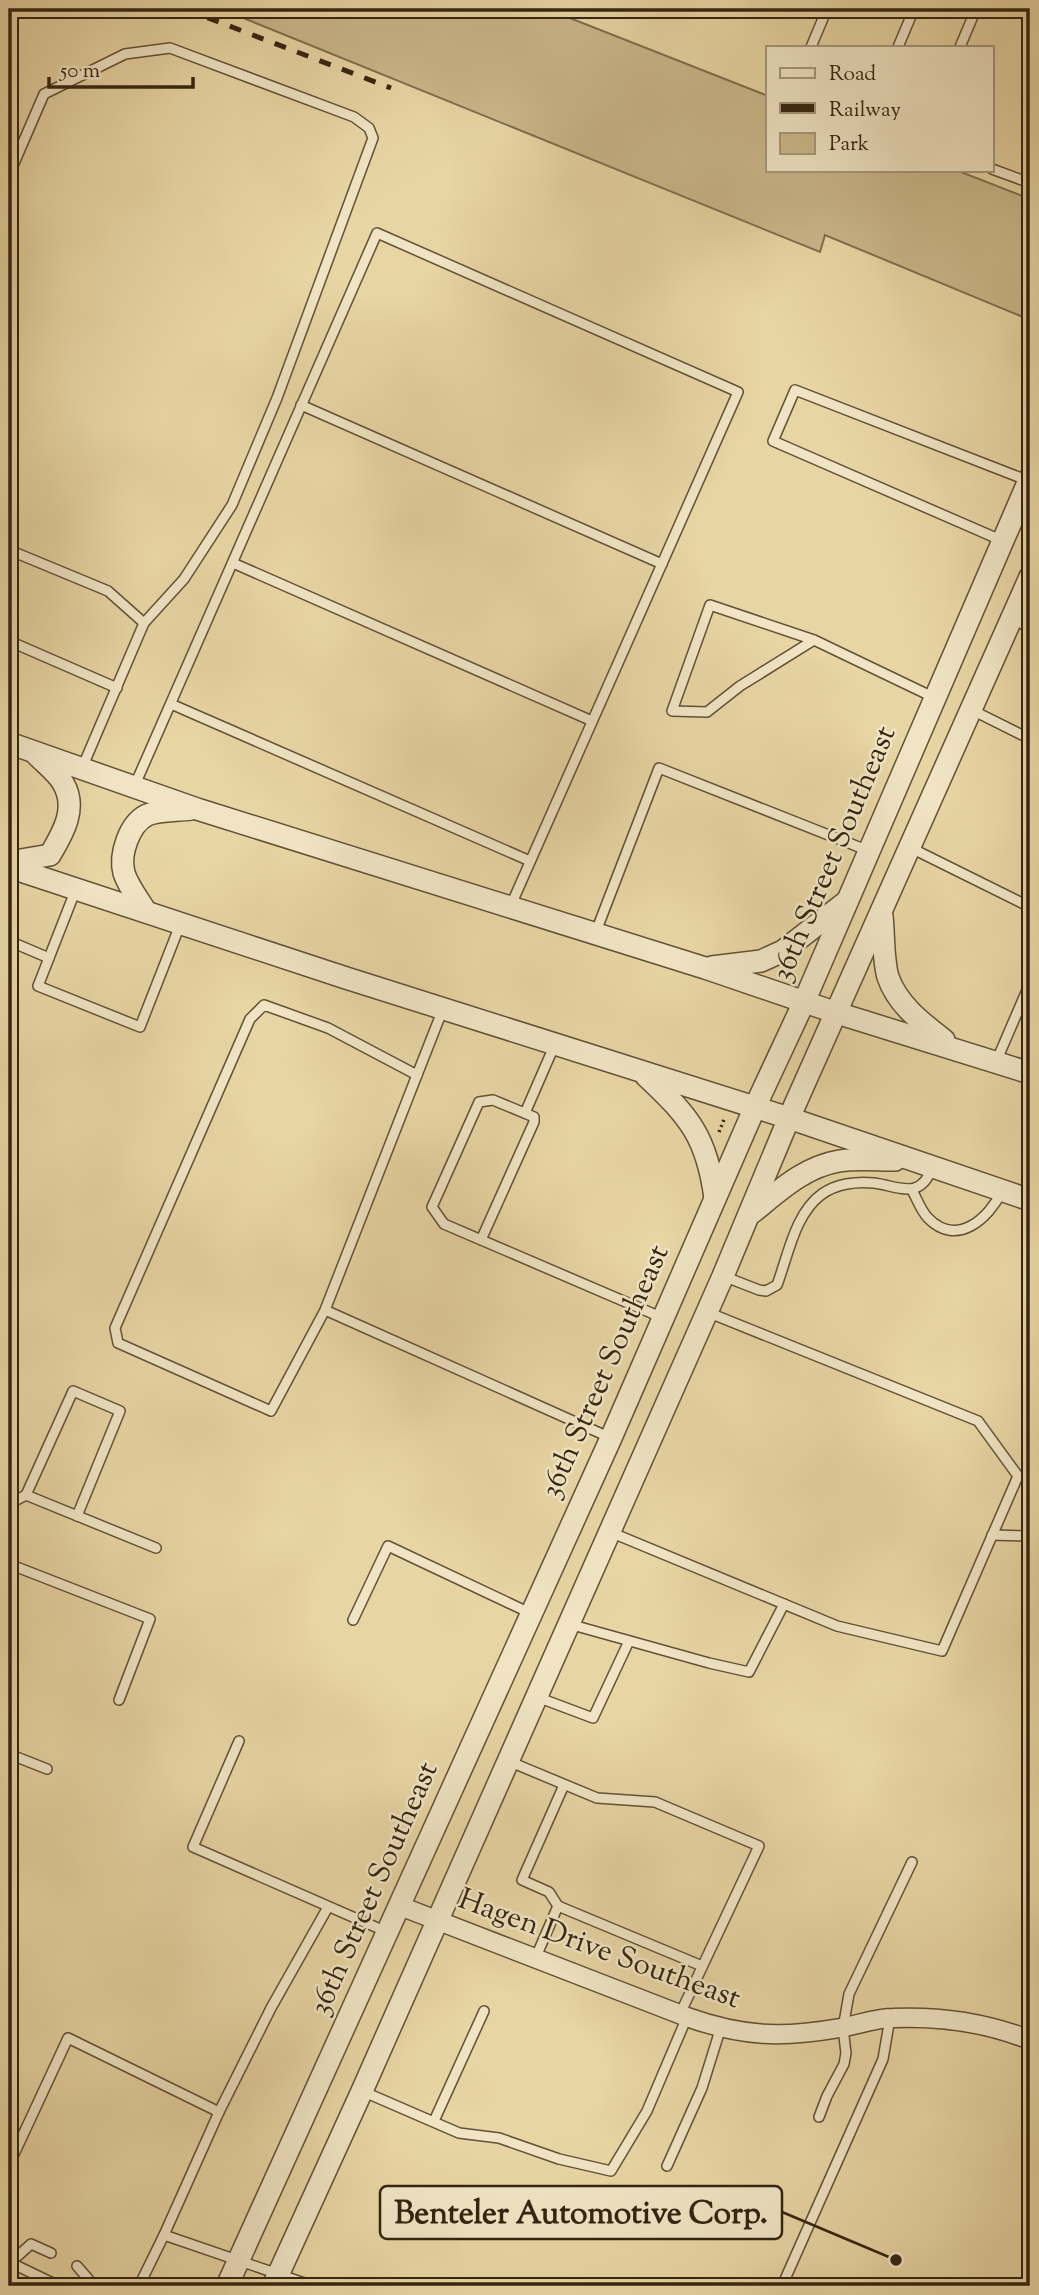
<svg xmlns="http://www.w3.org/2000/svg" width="1039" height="2295" viewBox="0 0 1039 2295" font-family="'Sorts Mill Goudy',serif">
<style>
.green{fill:#cab78b;stroke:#806e4e;stroke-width:2}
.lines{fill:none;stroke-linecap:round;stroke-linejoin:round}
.service-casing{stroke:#625136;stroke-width:12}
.minor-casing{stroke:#625136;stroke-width:21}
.tertiary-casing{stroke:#625136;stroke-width:24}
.path{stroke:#352511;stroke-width:3.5;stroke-dasharray:2 3.5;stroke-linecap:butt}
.service{stroke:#f0e4c4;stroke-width:9}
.minor{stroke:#f0e4c4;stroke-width:18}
.tertiary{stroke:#f0e4c4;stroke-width:21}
.rail{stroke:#352511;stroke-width:5;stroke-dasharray:12 12;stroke-linecap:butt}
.labels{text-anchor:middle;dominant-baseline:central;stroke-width:5;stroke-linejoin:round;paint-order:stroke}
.street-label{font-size:30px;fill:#352511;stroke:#f0e4c4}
.leader{fill:none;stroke:#352511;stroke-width:2.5}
.callout-dot{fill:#352511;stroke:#f0e4c4;stroke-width:2.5}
.callout{fill:#f0e4c4;stroke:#352511;stroke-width:2.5}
.callout-label{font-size:32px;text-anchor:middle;font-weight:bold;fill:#352511}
</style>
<rect width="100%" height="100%" fill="#e8d5a4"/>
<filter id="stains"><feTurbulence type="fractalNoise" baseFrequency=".00286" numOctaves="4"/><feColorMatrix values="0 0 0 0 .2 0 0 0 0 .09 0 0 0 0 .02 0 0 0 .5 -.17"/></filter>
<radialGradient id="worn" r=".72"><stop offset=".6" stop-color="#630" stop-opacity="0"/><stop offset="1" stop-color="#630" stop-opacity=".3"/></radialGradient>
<polygon class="green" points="221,9 547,9 768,96 768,170 956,170 1030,199 1030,320 825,235 820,252"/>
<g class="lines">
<g class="service-casing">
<g id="service">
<polyline points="811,47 827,9"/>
<polyline points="898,47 914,9"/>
<polyline points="960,47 976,9"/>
<polyline points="992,169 1030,183"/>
<polyline points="9,175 44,94 125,54 170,48 354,117 369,128 373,138 277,398 232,505 184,579 144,623"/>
<polyline points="301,405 662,564"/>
<polyline points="1003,541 773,441 795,390 1029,481"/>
<polyline points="9,550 108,591 144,623 82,768"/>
<polyline points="233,563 592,721"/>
<polyline points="1014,617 1030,630"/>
<polyline points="814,640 740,686 707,712 672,711 710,605 814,640 935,698"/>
<polyline points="9,641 117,688"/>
<polyline points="171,704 530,861"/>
<polyline points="972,710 1030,739"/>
<polyline points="134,787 377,233 738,392 511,905"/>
<polyline points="911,848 1030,907"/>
<polyline points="76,889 38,986 140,1027 180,925"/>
<polyline points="595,934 659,768 869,851"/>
<polyline points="9,941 49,958"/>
<polyline points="996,1062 1030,983"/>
<polyline points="417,1075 443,1009"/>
<polyline points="525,1113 555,1044"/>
<path d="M912 1190C917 1199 921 1211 928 1218 957 1248 989 1218 1002 1191"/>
<polyline points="481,1240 534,1122 534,1117 493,1100 479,1102 432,1207 444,1224 663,1318"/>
<path d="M723 1276 759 1290 766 1291 777 1285C788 1256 795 1213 822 1194 836 1184 856 1181 874 1183 898 1186 920 1201 932 1168"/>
<polyline points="325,1310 417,1075 328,1028 264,1005 250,1019 115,1328 118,1343 271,1411 325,1310 611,1438"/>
<polyline points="26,1495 73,1391 120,1411 77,1516"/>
<polyline points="9,1504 26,1495 156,1548"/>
<polyline points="610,1532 837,1626 942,1651 1018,1476 978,1421 707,1312"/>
<polyline points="992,1535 1030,1536"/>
<polyline points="9,1564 150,1619 119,1700"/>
<polyline points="353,1620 388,1546 530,1613"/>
<polyline points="569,1624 709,1663 749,1672 784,1604"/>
<polyline points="537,1697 593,1718 629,1641"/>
<polyline points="239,1741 193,1847 387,1932"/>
<polyline points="9,1754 47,1769"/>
<polyline points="508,1761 597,1798 655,1802 759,1846 680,2014"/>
<polyline points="558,1906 549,1892 522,1880 564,1785"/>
<polyline points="535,1959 558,1906 702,1966"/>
<polyline points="362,2091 459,2133 499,2138 559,2159 611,2171 647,2111 687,2017"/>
<polyline points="819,2117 827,2096 844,2064 846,2053 843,2028 849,1994 912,1862"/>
<polyline points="434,2121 484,2011"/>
<polyline points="9,2165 68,2038 219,2112 271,2008 328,1907"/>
<polyline points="667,2166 702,2088 721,2027"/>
<polyline points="164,2235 219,2112"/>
<polyline points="9,2262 59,2286"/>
<polyline points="10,2263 31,2244 51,2253"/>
<polyline points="77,2266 90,2281 89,2286"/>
<polyline points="139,2286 164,2235 313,2286"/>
<polyline points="782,2286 883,2059 890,2018"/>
</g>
</g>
<g class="minor-casing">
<path id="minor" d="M400 1906 687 2017C743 2037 782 2038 840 2028 858 2025 875 2018 893 2018 939 2016 987 2023 1030 2040"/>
</g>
<g class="tertiary-casing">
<g id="tertiary">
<polyline points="9,743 197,809 705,968 837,1013 1030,1073"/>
<path d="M9 862 50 855C63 833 78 808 63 783 57 772 44 763 36 754"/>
<polyline points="9,867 346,978 789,1118 1030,1200"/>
<path d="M146 912C139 900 128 886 124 873 119 855 129 824 147 815 159 810 178 811 191 809"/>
<path d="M882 916C884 934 883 961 888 977 897 1004 922 1023 944 1040"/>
<polyline points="712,967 761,961 783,951 846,902"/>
<path d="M646 1076C690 1117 707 1138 715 1198"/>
<path d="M753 1212C779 1191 804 1167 839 1161 856 1158 877 1160 895 1160"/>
<polyline points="227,2286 611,1438 755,1107 804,1002 1030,478"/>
<polyline points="273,2286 362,2091 723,1276 789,1118 1030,577"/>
</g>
</g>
<polyline class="path" points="719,1132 725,1117"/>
<use href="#service" class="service"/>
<use href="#minor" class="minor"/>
<use href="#tertiary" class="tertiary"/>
<polyline class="rail" points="185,9 391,88"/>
</g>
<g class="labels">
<g class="street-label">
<text transform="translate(835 854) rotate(-67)">36th Street Southeast</text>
<text transform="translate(606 1372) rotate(-66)">36th Street Southeast</text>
<text transform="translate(375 1889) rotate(-66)">36th Street Southeast</text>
<text transform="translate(599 1950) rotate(20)">Hagen Drive Southeast</text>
</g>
</g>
<path class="leader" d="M896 2260L782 2212"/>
<circle class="callout-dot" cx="896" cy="2260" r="7"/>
<rect class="callout" x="380" y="2186" width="402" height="53" rx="7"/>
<g class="callout-label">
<text x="581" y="2223">Benteler Automotive Corp.</text>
</g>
<rect width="1039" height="2295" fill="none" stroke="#e8d5a4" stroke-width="35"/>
<rect x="10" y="10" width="1018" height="2274" fill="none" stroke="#352511" stroke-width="3.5"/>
<rect x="18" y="18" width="1004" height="2260" fill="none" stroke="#352511" stroke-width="2"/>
<rect x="766" y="46" width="228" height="126" fill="#f0e4c4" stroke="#a5987c" stroke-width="2"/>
<rect x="780" y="68" width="35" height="10" fill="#f0e4c4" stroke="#a5987c" stroke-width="2"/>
<text x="829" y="80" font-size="21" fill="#352511">Road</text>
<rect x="780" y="103" width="35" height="10" fill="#352511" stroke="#a5987c" stroke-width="2"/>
<text x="829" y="116" font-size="21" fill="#352511">Railway</text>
<rect x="780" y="133" width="35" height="21" fill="#cab78b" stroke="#a5987c" stroke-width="2"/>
<text x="829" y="150" font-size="21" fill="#352511">Park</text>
<path d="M49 77v10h144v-10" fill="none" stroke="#352511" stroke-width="3.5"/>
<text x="60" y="77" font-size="21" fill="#352511" stroke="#f0e4c4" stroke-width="5" paint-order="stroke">50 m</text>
<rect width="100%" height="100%" filter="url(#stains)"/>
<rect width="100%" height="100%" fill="url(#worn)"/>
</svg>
